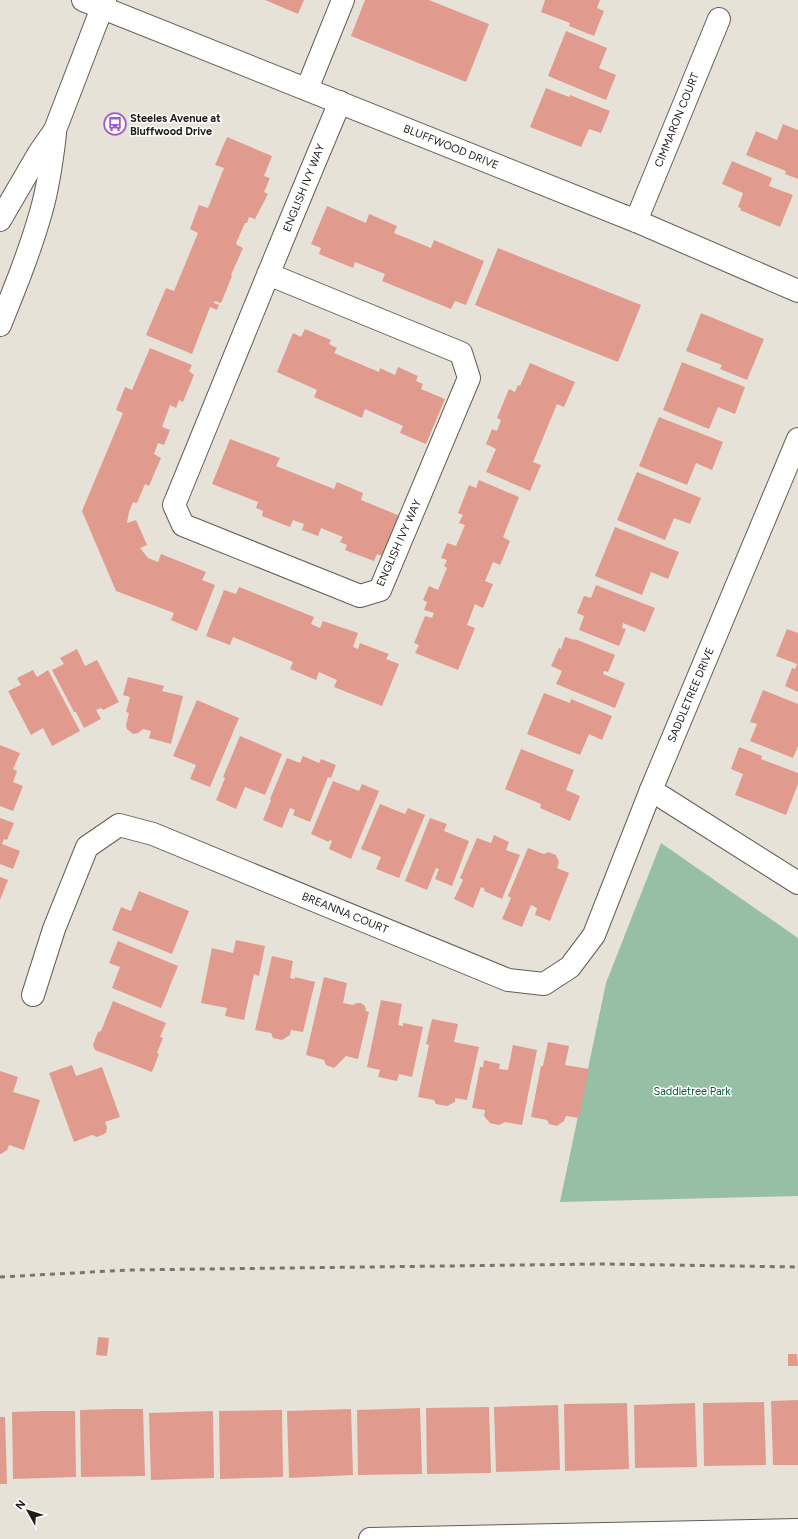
<svg xmlns="http://www.w3.org/2000/svg" width="798" height="1539" viewBox="0 0 798 1539" font-family="Figtree,sans-serif">
<style>
.green{fill:#96bfa6}
.building{fill:#e19b8e}
.lines{fill:none;stroke-linecap:round;stroke-linejoin:round}
.minor-casing{stroke:#635e56;stroke-width:24}
.major-casing{stroke:#635e56;stroke-width:24}
.minor{stroke:#fff;stroke-width:22}
.major{stroke:#fff;stroke-width:22}
.rail{stroke:#79756f;stroke-width:3;stroke-dasharray:5 5;stroke-linecap:butt}
.labels{text-anchor:middle;dominant-baseline:central;stroke-width:3;stroke-linejoin:round;paint-order:stroke}
.poi-label{font-size:11px;font-weight:bold;fill:#1f1d1a;stroke:#fff;text-anchor:start}
.street-label{font-size:11px;fill:#1f1d1a;stroke:#fff}
.park-label{font-size:11px;fill:#055937;stroke:#fff}
</style>
<rect width="100%" height="100%" fill="#e7e2d8"/>
<polygon class="green" points="661,843 798,938 798,1196 560,1202 606,983"/>
<g class="building">
<polygon points="265,0 304,0 298,14"/>
<polygon points="365,0 429,0 489,24 466,82 351,36"/>
<polygon points="545,0 600,0 597,8 604,11 594,36 569,26 570,23 541,12"/>
<polygon points="566,31 607,48 599,68 616,75 606,100 548,76"/>
<polygon points="546,88 569,97 570,95 610,111 601,133 589,129 581,147 530,127"/>
<polygon points="783,124 798,130 798,179 785,174 786,171 746,155 756,131 777,140"/>
<polygon points="227,137 272,156 264,176 270,178 264,192 268,194 255,219 249,217 247,223 245,223 236,243 237,245 243,248 231,275 232,276 221,303 215,301 214,303 219,305 217,310 210,307 192,354 146,335 166,288 174,291 198,233 190,229 199,205 208,208 224,168 215,165"/>
<polygon points="732,161 772,178 769,186 793,195 780,227 740,210 741,208 738,207 743,193 722,184"/>
<polygon points="327,206 366,223 369,214 397,226 394,233 431,248 434,240 484,261 466,305 455,301 451,309 382,281 385,274 355,262 353,268 319,254 321,248 311,244"/>
<polygon points="498,248 641,305 618,362 475,305"/>
<polygon points="701,313 764,339 747,380 720,369 722,365 686,351"/>
<polygon points="305,329 331,340 329,344 337,348 334,353 379,372 380,368 395,375 398,367 418,376 416,381 423,384 421,389 445,399 426,444 400,433 403,426 365,409 362,418 314,397 317,390 277,372 293,333 301,337"/>
<polygon points="150,348 192,365 189,371 194,375 183,402 179,400 176,408 170,405 162,427 170,430 164,445 158,443 154,454 161,458 149,486 145,484 137,503 133,502 129,512 127,523 136,520 147,545 140,548 148,558 158,562 161,554 206,572 202,580 215,585 197,631 171,620 174,613 116,591 82,511 123,413 116,410 125,387 132,390"/>
<polygon points="682,362 745,387 735,414 718,407 709,429 663,410"/>
<polygon points="530,363 575,382 564,407 557,404 533,462 541,465 530,491 486,472 496,449 486,444 492,429 497,431 501,420 497,418 509,389 515,392 518,385 520,386"/>
<polygon points="659,417 723,442 712,470 696,463 687,485 639,466"/>
<polygon points="230,439 280,458 276,466 334,489 337,482 363,493 361,500 400,516 384,557 377,554 374,561 345,550 347,545 340,542 343,537 321,528 318,536 302,530 304,524 293,520 290,527 262,516 263,511 256,508 258,502 212,484"/>
<polygon points="637,472 701,498 690,524 674,518 665,540 617,520"/>
<polygon points="479,480 519,497 503,537 510,541 500,565 493,562 485,581 493,584 483,608 475,604 467,625 475,628 458,670 415,653 419,645 414,643 425,616 432,618 434,613 424,610 427,602 423,600 429,586 438,590 447,568 444,566 447,560 441,558 447,543 456,546 465,525 459,523 463,515 458,513 469,485 476,488"/>
<polygon points="615,527 679,552 668,579 651,572 642,595 595,576"/>
<polygon points="596,585 655,608 645,632 623,623 622,628 626,629 619,646 579,630 584,616 577,613 584,596 591,598"/>
<polygon points="239,587 314,617 311,624 320,628 323,621 358,633 353,647 358,649 360,643 389,654 386,659 399,664 382,706 334,687 337,680 319,672 316,680 290,669 293,662 233,637 230,645 206,636 224,590 236,594"/>
<polygon points="787,629 798,633 798,692 785,686 792,668 795,669 797,664 776,656"/>
<polygon points="565,637 575,640 575,639 615,655 608,672 604,671 603,674 625,683 615,708 556,684 562,671 551,666 559,648 561,649"/>
<polygon points="77,649 85,666 97,660 119,702 103,710 101,708 96,710 101,719 84,728 76,712 74,712 52,670 64,664 60,658"/>
<polygon points="33,670 37,677 48,670 80,731 52,746 43,728 31,735 8,691 21,685 17,678"/>
<polygon points="128,677 164,686 162,691 183,696 171,744 149,738 151,731 143,729 138,733 133,734 127,729 126,725 129,713 126,712 130,697 123,695"/>
<polygon points="763,690 798,704 798,746 793,758 750,741 757,724 750,722"/>
<polygon points="544,693 570,703 571,699 612,716 602,740 589,734 580,755 527,734"/>
<polygon points="197,700 239,718 210,787 190,779 196,765 173,756"/>
<polygon points="240,736 282,754 265,795 245,787 236,809 216,800 225,778 223,777"/>
<polygon points="0,745 20,753 13,769 17,771 13,782 23,786 13,811 0,806"/>
<polygon points="739,747 762,756 761,759 798,773 798,784 786,815 735,795 743,774 731,769"/>
<polygon points="521,749 574,770 566,790 580,796 570,821 540,808 541,804 505,789"/>
<polygon points="303,756 319,763 321,759 336,765 331,778 328,777 310,822 293,815 295,810 290,808 282,828 263,820 271,800 270,799 287,758 300,763"/>
<polygon points="333,781 359,791 362,784 379,791 351,859 329,849 332,841 329,840 329,842 311,834"/>
<polygon points="380,804 405,814 408,808 425,815 399,878 376,869 381,857 361,849"/>
<polygon points="0,818 14,823 7,840 4,839 2,844 20,851 13,869 0,864"/>
<polygon points="430,818 447,824 444,831 469,841 452,886 435,879 439,869 436,868 427,890 405,881"/>
<polygon points="494,835 509,842 506,850 520,855 502,899 484,891 485,889 481,887 473,908 454,899 463,880 460,878 477,838 491,843"/>
<polygon points="528,848 544,854 548,852 556,855 559,862 557,868 569,873 550,921 535,915 537,908 531,905 522,927 502,919 511,898 508,896"/>
<polygon points="0,877 8,880 0,900"/>
<polygon points="139,891 189,911 172,954 112,930 121,907 131,911"/>
<polygon points="236,940 265,946 259,976 254,974 244,1020 225,1016 227,1008 201,1003 212,948 233,953"/>
<polygon points="118,941 178,966 161,1008 112,988 120,967 109,963"/>
<polygon points="272,956 293,961 290,978 295,979 295,977 315,982 303,1032 291,1030 290,1035 282,1040 273,1038 271,1033 255,1030"/>
<polygon points="324,977 347,983 343,1003 353,1005 357,1003 361,1003 365,1006 366,1011 369,1012 358,1059 346,1056 334,1068 326,1065 324,1060 306,1055"/>
<polygon points="381,1000 402,1004 398,1025 403,1026 403,1023 423,1027 412,1077 399,1074 397,1081 378,1077 380,1070 367,1067"/>
<polygon points="113,1001 166,1023 160,1037 163,1038 157,1053 159,1054 152,1072 95,1050 93,1045 98,1032 101,1031"/>
<polygon points="432,1019 458,1024 454,1042 479,1047 467,1100 455,1098 455,1102 447,1106 436,1104 434,1100 418,1097 429,1045 426,1044"/>
<polygon points="548,1042 569,1046 565,1065 589,1069 579,1118 566,1116 564,1121 557,1126 549,1124 547,1120 531,1117 541,1066 543,1066"/>
<polygon points="513,1045 537,1050 522,1125 505,1122 499,1125 490,1123 484,1116 485,1110 472,1108 480,1067 483,1067 484,1060 500,1064 499,1069 508,1070"/>
<polygon points="72,1065 76,1076 102,1067 120,1117 105,1122 107,1127 106,1133 97,1137 92,1135 74,1142 49,1073"/>
<polygon points="0,1071 18,1077 13,1092 40,1100 24,1150 9,1145 7,1150 1,1154 0,1154"/>
<polygon points="98,1337 109,1338 107,1356 96,1355"/>
<polygon points="788,1354 797,1354 798,1366 788,1366"/>
<polygon points="798,1400 798,1465 773,1465 771,1401"/>
<polygon points="764,1402 766,1465 704,1466 703,1403"/>
<polygon points="627,1403 629,1469 565,1471 564,1404"/>
<polygon points="695,1403 697,1467 635,1468 634,1405"/>
<polygon points="558,1405 560,1470 496,1472 494,1407"/>
<polygon points="489,1407 491,1473 427,1474 426,1408"/>
<polygon points="420,1408 422,1474 358,1475 357,1410"/>
<polygon points="112,1409 143,1409 145,1476 81,1477 80,1410"/>
<polygon points="351,1409 353,1475 289,1478 287,1411"/>
<polygon points="282,1410 283,1477 220,1479 219,1411"/>
<polygon points="43,1411 75,1411 76,1477 13,1479 12,1412"/>
<polygon points="213,1411 214,1478 151,1480 149,1413"/>
<polygon points="0,1417 5,1417 7,1484 0,1484"/>
</g>
<g class="lines">
<g class="minor-casing">
<g id="minor">
<polyline points="83,0 636,221 798,291"/>
<polyline points="307,89 343,0"/>
<polyline points="636,221 719,19"/>
<path d="M268 274 461 353 469 378 380 590 360 596 183 525 174 505C229 371 283 236 340 102"/>
<polyline points="798,439 651,790 798,883"/>
<polyline points="33,995 54,929 87,847 119,825 153,834 508,980 544,984 570,967 594,935 651,790"/>
<polyline points="370,1539 798,1530"/>
</g>
</g>
<g class="major-casing">
<g id="major">
<polyline points="0,220 39,153 55,130 105,0"/>
<path d="M0 325C15 288 30 251 41 212 48 188 52 160 55 134"/>
</g>
</g>
<use href="#minor" class="minor"/>
<use href="#major" class="major"/>
<polyline class="rail" points="0,1277 129,1270 603,1264 798,1267"/>
</g>
<defs>
<g id="bus-ring" transform="scale(1.15)"><circle r="9.5" fill="#fff" stroke="#a159cc" stroke-width="1.5"/><path d="M-5-6H5V4H4V6H2V4H-2V6H-4V4H-5ZM-3.5-4V0h7V-4ZM-3.5 1.2v1.5H-2V1.2ZM2 1.2v1.5H3.5V1.2Z" fill="#a159cc"/></g>
</defs>
<g fill-rule="evenodd">
<use href="#bus-ring" x="115" y="124"/>
</g>
<g class="labels">
<g class="poi-label">
<text x="130" y="118">Steeles Avenue at<tspan x="130" dy="13">Bluffwood Drive</tspan></text>
</g>
<g class="street-label">
<text transform="translate(677 120) rotate(-68)">CIMMARON COURT</text>
<text transform="translate(451 147) rotate(22)">BLUFFWOOD DRIVE</text>
<text transform="translate(304 188) rotate(-68)">ENGLISH IVY WAY</text>
<text transform="translate(399 543) rotate(-66)">ENGLISH IVY WAY</text>
<text transform="translate(691 695) rotate(-67)">SADDLETREE DRIVE</text>
<text transform="translate(345 913) rotate(22)">BREANNA COURT</text>
</g>
<g class="park-label">
<text x="692" y="1091">Saddletree Park</text>
</g>
</g>
<g transform="translate(28 1511) rotate(309)" stroke="#ffffff" stroke-width="3" paint-order="stroke">
<path d="M0-3L7 15L0 10L-7 15Z" fill="#1f1d1a"/>
<text y="-6" font-size="11" font-weight="bold" text-anchor="middle" fill="#1f1d1a">N</text>
</g>
</svg>
